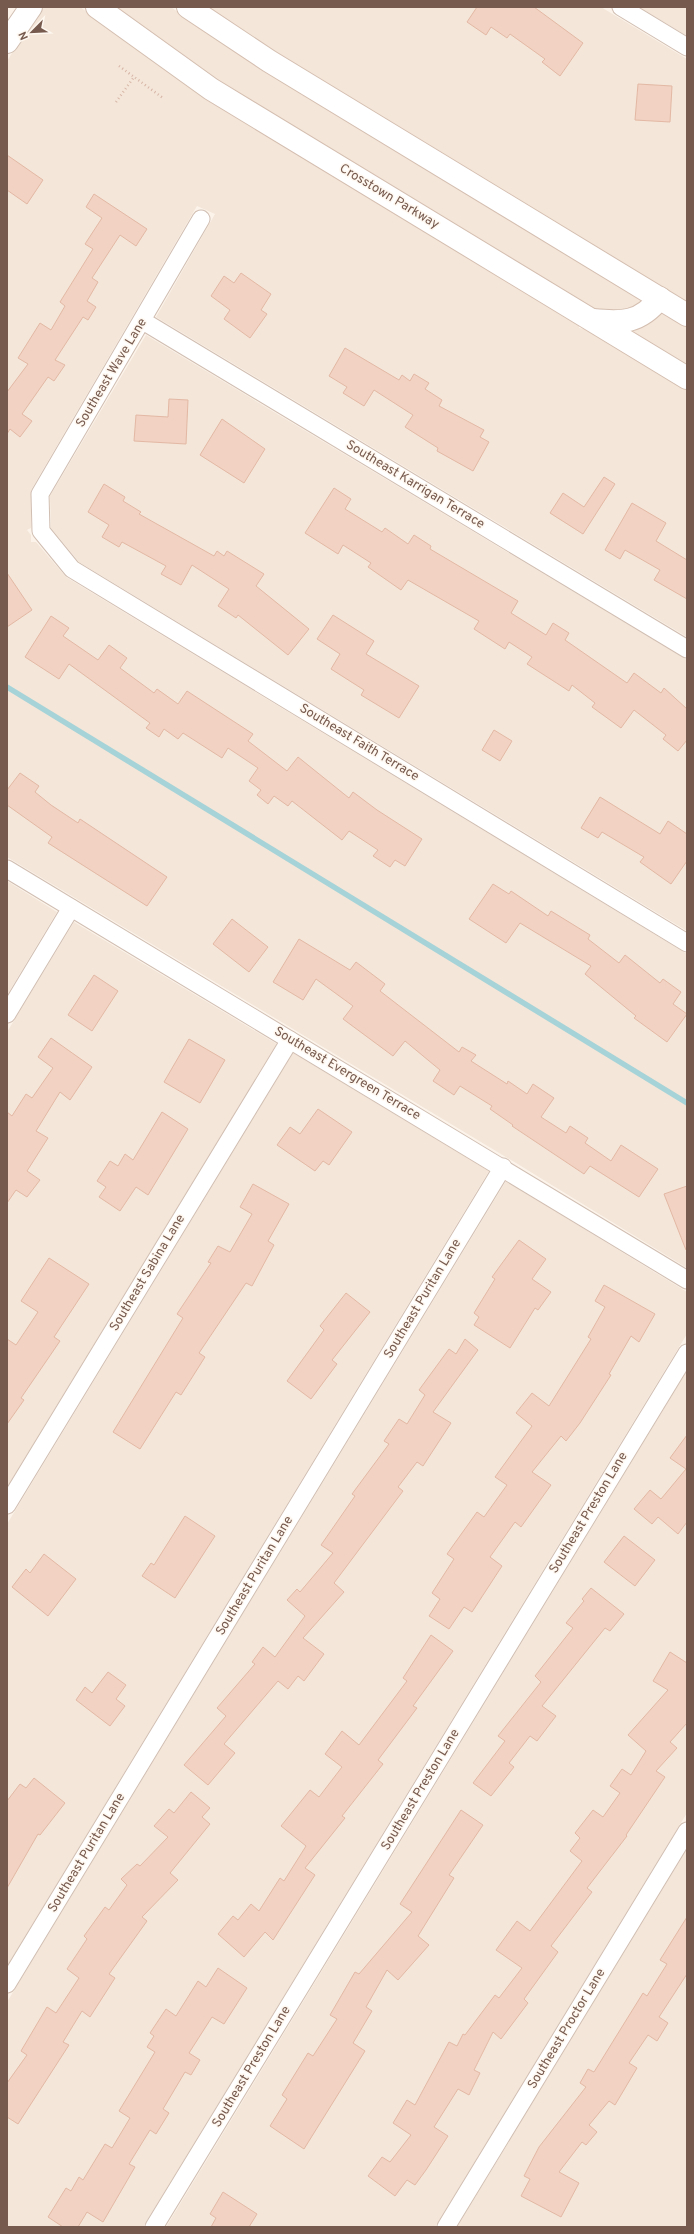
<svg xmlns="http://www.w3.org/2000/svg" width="694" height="2234" viewBox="0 0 694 2234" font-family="Overpass,sans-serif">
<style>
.residential{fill:#f4e6d9}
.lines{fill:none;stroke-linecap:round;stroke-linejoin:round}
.stream{stroke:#a6d3d7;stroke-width:5.5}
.building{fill:#f1d2c3;stroke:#e3b8a4}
.minor-casing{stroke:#d1beb2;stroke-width:19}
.tertiary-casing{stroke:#d1beb2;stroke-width:24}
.secondary-casing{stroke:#d4beb0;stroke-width:24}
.path{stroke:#d6b5a6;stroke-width:2.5;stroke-dasharray:1 3;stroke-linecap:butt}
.minor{stroke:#fff;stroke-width:17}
.tertiary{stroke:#fff;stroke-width:22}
.secondary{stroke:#fff;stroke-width:22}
.labels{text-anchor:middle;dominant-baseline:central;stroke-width:3;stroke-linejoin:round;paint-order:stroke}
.street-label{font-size:13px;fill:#775a4e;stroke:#fef8f1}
</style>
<rect width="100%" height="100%" fill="#fcf4eb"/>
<g class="residential">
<polygon points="44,7 80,7 205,97 579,324 579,328 586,329 687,390 687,637 156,317 215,214 197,206 31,490 31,528 27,530 31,535 31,542 36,542 66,577 687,954 687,1268 516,1163 7,857 7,61 33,20"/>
<polygon points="113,7 171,7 215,39 263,69 645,301 617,313 594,310 217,81"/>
<polygon points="205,7 601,7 687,59 687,303 275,53"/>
<polygon points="639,7 687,7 687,36"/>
<polygon points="662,311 687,326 687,367 626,330"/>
<polygon points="146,335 687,660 687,931 79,562 51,528 50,496"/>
<polygon points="7,881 57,912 7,995"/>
<polygon points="74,922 277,1044 7,1487 7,1032"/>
<polygon points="293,1053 489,1171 7,1966 7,1524"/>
<polygon points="506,1181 687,1292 687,1334 143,2227 7,2227 7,2002"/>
<polygon points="687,1371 687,1813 435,2227 166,2227"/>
<polygon points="687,1849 687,2227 457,2227"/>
</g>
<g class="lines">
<polyline class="stream" points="7,687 687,1103"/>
</g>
<g class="building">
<polygon points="477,7 534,7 583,43 560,76 542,62 545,59 510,34 507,38 491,27 486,35 467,22"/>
<polygon points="638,84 672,86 670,122 635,120"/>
<polygon points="7,155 43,180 27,204 7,190"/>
<polygon points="94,194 147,229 136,246 120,235 92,278 98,282 87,301 96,307 88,320 83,317 55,360 65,365 54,381 48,377 22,414 32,421 20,437 10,429 7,434 7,392 28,364 18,358 40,323 51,330 65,306 60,302 93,249 85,244 102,218 86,207"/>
<polygon points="241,273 271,294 261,310 267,314 250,338 224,319 230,310 211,296 224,276 234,283"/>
<polygon points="345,348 399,380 402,375 410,381 414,374 429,383 425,389 442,400 439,406 484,430 480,437 489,442 473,471 437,451 438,448 405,427 413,415 374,390 364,406 343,393 347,387 329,376"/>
<polygon points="169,399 188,400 186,444 134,441 136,415 168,417"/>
<polygon points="222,419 265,449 244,483 200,455"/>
<polygon points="604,477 615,484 583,534 550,513 563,493 584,507"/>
<polygon points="104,484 125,497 123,501 141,512 139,514 214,556 217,551 224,556 227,551 264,574 256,586 309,629 288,655 238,615 236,618 218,606 229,589 192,565 181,585 161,574 166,566 122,542 119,547 102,537 109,525 88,512"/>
<polygon points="334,488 351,499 345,509 382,532 385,528 408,544 414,535 431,546 430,549 518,601 511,613 546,635 553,623 569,633 565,640 627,683 634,673 661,693 664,688 687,709 687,740 678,751 663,739 666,735 634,710 621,728 592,707 595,703 572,685 569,691 527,664 532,657 509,642 505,649 474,629 479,621 408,580 401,590 368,567 371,563 343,545 338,554 305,533"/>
<polygon points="632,503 666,523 656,541 687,560 687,599 654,580 660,570 625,550 620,559 605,550"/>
<polygon points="7,573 32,610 7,627"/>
<polygon points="333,615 374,641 366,654 419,686 399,718 361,695 364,690 331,669 340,654 317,639"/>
<polygon points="51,616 69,628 63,636 98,660 109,645 127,658 120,668 154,693 157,689 178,704 187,691 253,734 248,741 287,771 298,757 349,798 353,792 377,810 422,839 405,866 395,860 390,867 373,856 378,850 349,831 342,840 292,801 288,806 274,796 268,804 257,795 261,790 249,781 258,768 228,748 222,758 183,733 178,739 164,729 159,737 146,728 150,723 69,664 59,679 25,657"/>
<polygon points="494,730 512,741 500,761 482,750"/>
<polygon points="20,773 39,786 35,792 51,805 78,823 80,819 167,877 147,906 48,843 52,837 7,805 7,790"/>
<polygon points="600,797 660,834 668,821 687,834 687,861 671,884 640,862 644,857 602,832 598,838 581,828"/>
<polygon points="493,884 509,894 511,891 548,916 551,911 590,935 588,939 619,963 625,955 660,983 663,979 681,992 673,1004 687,1014 667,1042 634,1018 636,1016 585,974 591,966 520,923 506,943 469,919"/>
<polygon points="232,919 268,947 249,972 213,944"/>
<polygon points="299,939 350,970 356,962 385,984 380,991 459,1052 462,1047 476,1055 471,1061 507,1084 508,1081 527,1094 533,1084 554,1098 541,1117 566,1133 570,1126 588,1138 585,1143 611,1161 621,1145 658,1169 639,1197 590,1166 584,1174 512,1126 513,1125 490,1109 492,1106 460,1086 454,1095 433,1081 440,1070 405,1041 393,1056 343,1019 353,1006 316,979 303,1000 273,982"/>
<polygon points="94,975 118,991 92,1031 68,1015"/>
<polygon points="51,1038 92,1067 70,1100 60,1092 36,1131 48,1138 27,1171 40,1180 27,1197 16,1190 7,1203 7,1112 12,1116 26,1094 32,1098 53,1068 38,1057"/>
<polygon points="189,1039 225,1060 200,1103 164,1082"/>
<polygon points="318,1109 352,1132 329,1165 323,1161 315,1171 277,1145 290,1127 300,1134"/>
<polygon points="162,1112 188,1129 148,1195 136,1187 120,1211 99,1197 106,1187 97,1181 110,1161 118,1166 125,1154 133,1160"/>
<polygon points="253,1184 289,1204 268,1241 274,1245 252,1286 246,1283 199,1353 205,1357 181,1395 176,1392 140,1449 113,1432 183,1318 177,1314 211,1263 208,1262 218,1246 230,1252 252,1214 240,1207"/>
<polygon points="687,1186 687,1250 686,1250 664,1194"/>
<polygon points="519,1240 546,1259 532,1279 551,1292 538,1310 535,1308 510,1348 474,1325 479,1317 474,1313 495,1279 492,1277"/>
<polygon points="49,1258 89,1284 54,1337 60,1341 21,1398 24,1400 7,1424 7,1339 16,1345 38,1312 21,1301"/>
<polygon points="604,1285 655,1314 639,1342 631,1336 609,1374 611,1375 580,1423 566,1441 561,1436 532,1472 551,1485 521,1527 515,1522 490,1557 502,1566 472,1612 464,1607 449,1629 429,1616 440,1599 432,1593 454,1559 447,1554 477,1512 484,1517 507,1485 495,1477 532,1426 516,1413 532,1393 549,1406 591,1339 588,1337 605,1307 595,1301"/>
<polygon points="346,1293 370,1312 332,1360 337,1364 311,1399 287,1381 324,1330 320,1326"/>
<polygon points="465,1339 478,1350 433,1412 451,1423 423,1466 417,1462 398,1487 403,1491 334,1583 344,1592 303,1638 324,1654 304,1681 298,1676 288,1689 278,1681 224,1744 235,1753 208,1785 184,1765 226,1716 217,1708 255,1664 252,1662 263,1647 275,1657 305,1616 287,1600 297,1589 300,1592 333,1553 321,1545 355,1496 352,1494 389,1444 384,1441 399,1419 407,1424 425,1395 419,1390 449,1349 456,1354"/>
<polygon points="687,1435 687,1522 678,1534 658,1517 652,1524 634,1509 650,1490 661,1499 686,1469 670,1458"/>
<polygon points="185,1516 215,1536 175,1598 142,1576 151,1563 154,1565"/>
<polygon points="624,1536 655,1560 635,1586 604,1562"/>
<polygon points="44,1554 76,1579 48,1616 12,1587 26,1569 30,1573"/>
<polygon points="591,1588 624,1614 610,1631 605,1628 542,1706 556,1716 537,1741 530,1736 509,1763 514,1767 491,1796 473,1783 505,1741 498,1736 541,1682 535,1676 573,1628 566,1623 584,1601 582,1599"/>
<polygon points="431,1635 453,1651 413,1706 417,1708 378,1760 383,1764 342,1816 345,1818 305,1868 315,1875 273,1940 265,1932 244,1957 218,1934 233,1916 238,1920 251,1904 259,1911 280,1878 284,1881 306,1846 281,1826 310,1790 319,1797 342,1767 325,1754 342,1731 359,1745 407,1681 403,1678"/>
<polygon points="670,1652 687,1663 687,1723 670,1742 677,1748 656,1771 665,1777 626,1835 627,1836 587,1888 592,1892 551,1946 558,1952 524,1999 528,2003 501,2039 493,2032 474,2070 480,2073 469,2095 458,2089 434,2127 448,2136 426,2170 415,2185 407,2180 395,2196 368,2176 382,2157 390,2162 411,2135 393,2123 407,2100 415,2105 449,2042 457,2046 463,2034 465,2035 495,1995 499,1998 522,1968 496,1950 517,1921 530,1931 582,1861 570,1851 580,1838 575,1833 593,1810 603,1817 620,1793 610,1786 622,1769 631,1775 646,1751 628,1735 668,1690 653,1681"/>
<polygon points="108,1672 126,1685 116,1699 125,1706 110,1726 76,1700 85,1687 92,1693"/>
<polygon points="34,1778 65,1803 40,1835 38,1834 7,1888 7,1801 20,1784 26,1788"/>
<polygon points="191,1792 210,1808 202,1817 210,1824 170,1873 178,1880 142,1917 147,1921 109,1974 115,1978 90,2017 82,2011 63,2042 69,2045 18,2124 7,2117 7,2083 27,2055 21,2051 47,2007 56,2013 79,1978 67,1969 87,1939 84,1936 105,1907 109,1910 127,1885 121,1879 137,1864 140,1866 168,1837 154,1826 169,1809 174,1813"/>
<polygon points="461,1810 483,1825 449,1875 454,1878 418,1936 429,1945 398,1980 387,1970 366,2007 372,2011 353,2043 365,2051 304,2149 270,2126 287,2099 282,2095 308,2053 313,2056 337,2019 330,2015 355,1972 359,1974 412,1912 400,1904"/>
<polygon points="687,1917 687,1974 659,2017 668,2023 657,2041 648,2035 629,2063 637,2068 615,2105 609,2101 589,2125 597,2132 586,2145 582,2142 559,2172 579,2183 561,2217 521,2196 530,2179 524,2176 539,2147 586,2087 580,2083 588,2069 594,2072 643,1993 647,1996 667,1964 660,1960"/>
<polygon points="218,1968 247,1988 224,2024 212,2017 189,2053 200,2060 191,2075 185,2072 163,2109 169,2113 156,2134 150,2130 129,2164 135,2167 103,2222 87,2212 78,2227 63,2227 48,2217 66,2188 71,2191 79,2177 83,2180 105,2144 112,2148 130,2118 119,2111 155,2052 147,2047 154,2036 150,2033 166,2009 176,2016 198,1981 206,1987"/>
<polygon points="223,2192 257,2214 249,2227 211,2227 216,2218 210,2214"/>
</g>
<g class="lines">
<g class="minor-casing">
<g id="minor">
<polyline points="621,7 687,47"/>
<polyline points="201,219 40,494 41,531 72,569 687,943"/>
<polyline points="143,321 687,649"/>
<polyline points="7,869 687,1280"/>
<polyline points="7,1014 71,908"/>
<polyline points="7,1505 290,1040"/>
<polyline points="7,1984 503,1167"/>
<polyline points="154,2227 687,1353"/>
<polyline points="446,2227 687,1831"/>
</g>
</g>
<g class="tertiary-casing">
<polyline id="tertiary" points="7,42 31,7"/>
</g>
<g class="secondary-casing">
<g id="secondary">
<polyline points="97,7 211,89 687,378"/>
<polyline points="188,7 269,61 687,315"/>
<path d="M593 320C623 323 640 323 660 298"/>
</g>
</g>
<g class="path">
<polyline points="119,66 163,98"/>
<polyline points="116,102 134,77"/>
</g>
<use href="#minor" class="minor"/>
<use href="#tertiary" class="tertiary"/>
<use href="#secondary" class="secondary"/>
</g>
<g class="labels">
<g class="street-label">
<text transform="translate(389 197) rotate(31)">Crosstown Parkway</text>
<text transform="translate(112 373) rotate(-59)">Southeast Wave Lane</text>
<text transform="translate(415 485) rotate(31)">Southeast Karrigan Terrace</text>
<text transform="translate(359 743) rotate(31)">Southeast Faith Terrace</text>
<text transform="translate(347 1074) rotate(31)">Southeast Evergreen Terrace</text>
<text transform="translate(148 1273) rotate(-59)">Southeast Sabina Lane</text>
<text transform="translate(423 1299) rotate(-59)">Southeast Puritan Lane</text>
<text transform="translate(589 1513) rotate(-59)">Southeast Preston Lane</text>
<text transform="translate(255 1576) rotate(-59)">Southeast Puritan Lane</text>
<text transform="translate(421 1790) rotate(-59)">Southeast Preston Lane</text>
<text transform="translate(87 1853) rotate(-59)">Southeast Puritan Lane</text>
<text transform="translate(567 2029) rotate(-59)">Southeast Proctor Lane</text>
<text transform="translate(252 2067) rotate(-59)">Southeast Preston Lane</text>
</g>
</g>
<rect width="694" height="2234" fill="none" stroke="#775a4e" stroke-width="16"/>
<g transform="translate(32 32) rotate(246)" stroke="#fef8f1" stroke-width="3" paint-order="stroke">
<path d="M0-3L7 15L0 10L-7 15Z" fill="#775a4e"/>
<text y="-6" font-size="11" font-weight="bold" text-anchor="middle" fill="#775a4e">N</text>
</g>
</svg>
